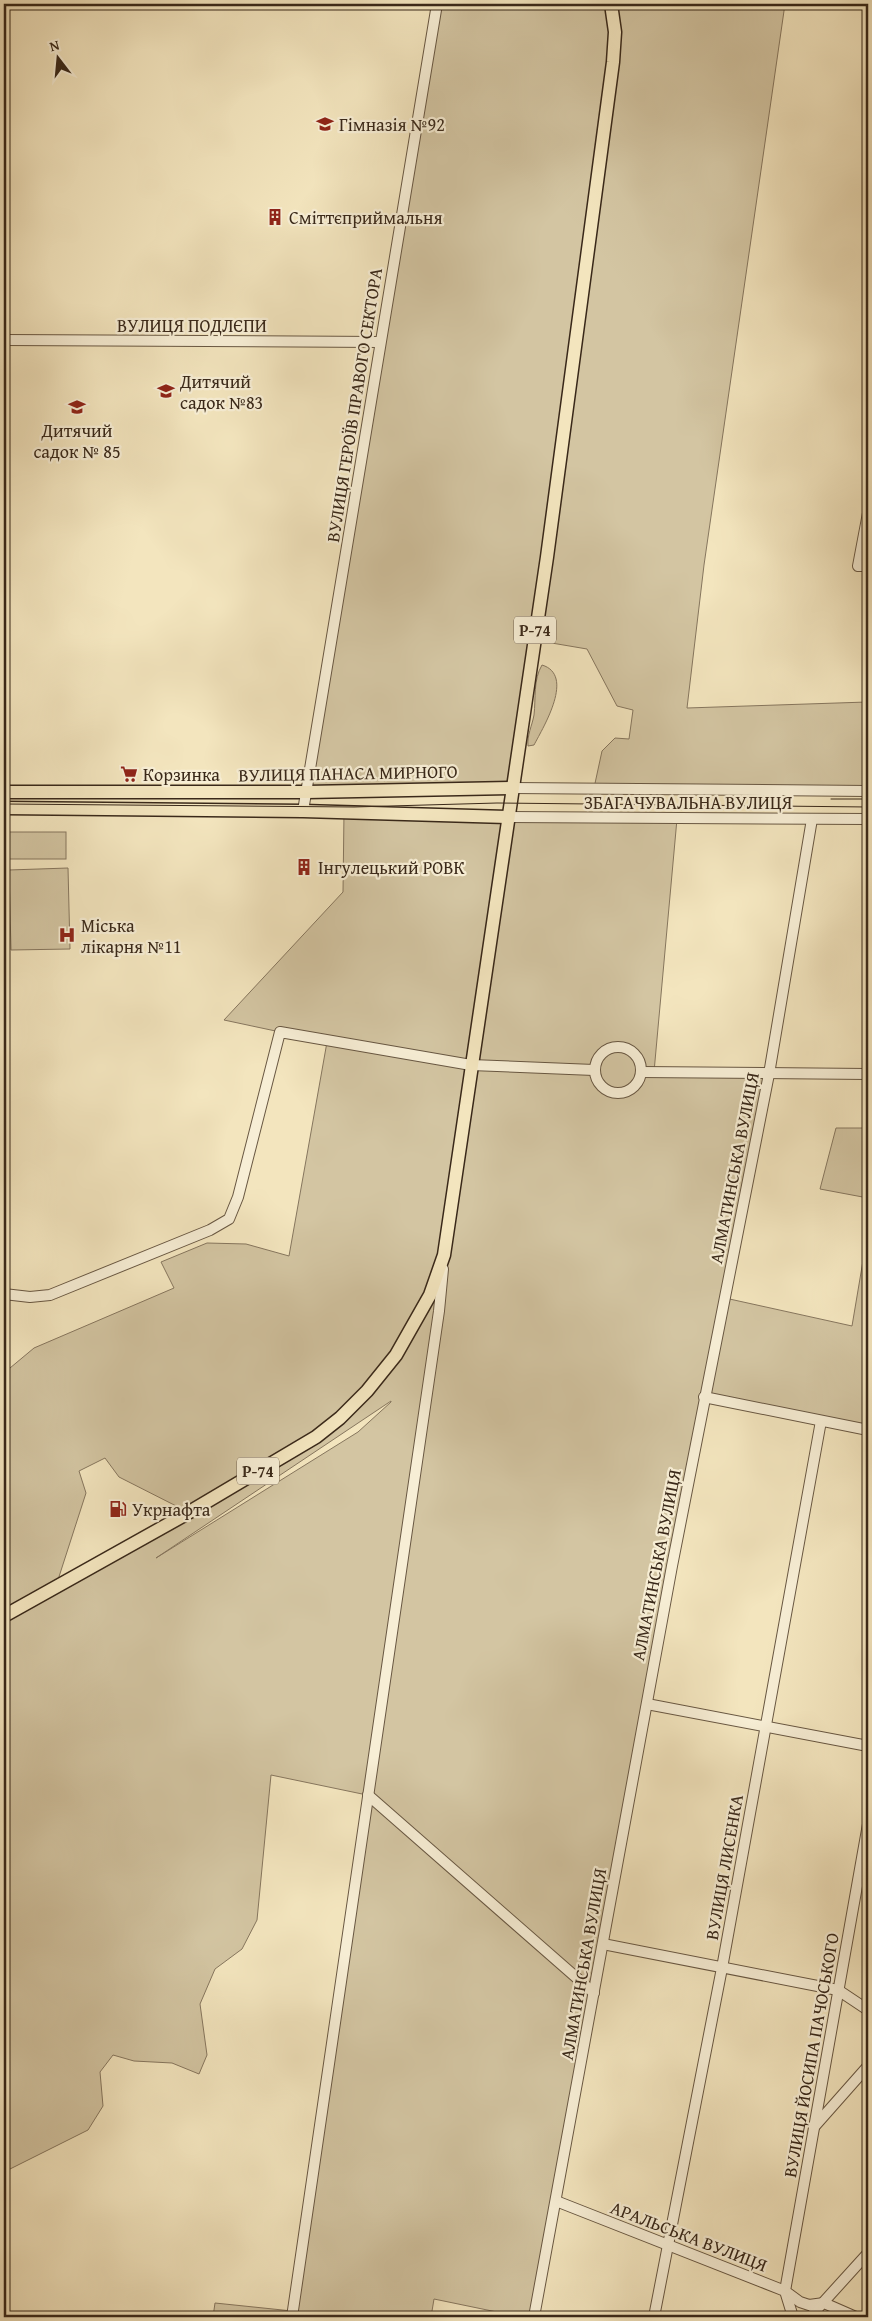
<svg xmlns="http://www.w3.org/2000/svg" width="872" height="2321" viewBox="0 0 872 2321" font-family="'Gentium Book Plus',serif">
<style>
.green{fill:#d3c5a2;stroke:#86765e;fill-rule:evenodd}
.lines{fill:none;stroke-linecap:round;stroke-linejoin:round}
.minor-casing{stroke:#685742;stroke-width:12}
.major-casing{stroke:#392819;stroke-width:15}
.minor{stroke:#f7eed5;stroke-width:10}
.major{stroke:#f3e5be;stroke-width:12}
.tram{stroke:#392819;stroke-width:1}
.labels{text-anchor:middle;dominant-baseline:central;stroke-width:4.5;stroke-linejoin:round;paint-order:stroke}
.shield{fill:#f7eed5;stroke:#726351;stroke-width:1}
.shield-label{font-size:16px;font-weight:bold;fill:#392819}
.poi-label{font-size:18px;fill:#392819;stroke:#f7eed5;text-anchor:start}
.street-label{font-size:18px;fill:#392819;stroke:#f7eed5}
</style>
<rect width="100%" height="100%" fill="#f3e5be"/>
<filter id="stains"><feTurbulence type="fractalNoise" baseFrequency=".004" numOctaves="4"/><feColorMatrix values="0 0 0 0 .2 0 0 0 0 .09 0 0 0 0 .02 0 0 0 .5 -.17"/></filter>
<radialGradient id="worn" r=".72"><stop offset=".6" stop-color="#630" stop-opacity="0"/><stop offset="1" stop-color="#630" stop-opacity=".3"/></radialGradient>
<g class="green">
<polygon points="437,4 785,4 704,565 687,708 867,702 865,791 594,788 602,751 615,738 629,739 633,710 617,706 587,649 534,640 512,788 307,792"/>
<path d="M542 665C575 675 544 726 534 745L528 746C527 735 532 726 534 715 536 698 533 680 542 665Z"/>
<path d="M344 812 677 819 654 1072 769 1074 725 1298 852 1326 868 1231V1430L705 1397 534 2317H521L434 2299 431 2317H213L215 2303 292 2311 367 1795 271 1775 257 1920 242 1949 215 1969 200 2004 207 2055 199 2074 172 2063 134 2061 113 2055 100 2072 103 2106 88 2130 4 2172V1373L34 1348 174 1288 161 1262 207 1243 246 1244 289 1256 327 1042 224 1020 343 892ZM391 1402 358 1432 156 1558 391 1401ZM105 1458 119 1477 188 1512 56 1586 86 1493 79 1471Z"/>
<rect x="9" y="832" width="57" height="27"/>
<polygon points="68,868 70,949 11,950 9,870"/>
<polygon points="836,1128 868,1128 868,1198 820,1189"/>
</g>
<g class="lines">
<g class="minor-casing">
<g id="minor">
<polyline points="4,340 380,342"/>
<polyline points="868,513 858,566 868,566"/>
<polyline points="512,788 868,791"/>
<polyline points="303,811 437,4"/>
<polyline points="507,817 868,819"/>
<circle cx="618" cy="1070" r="23"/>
<polyline points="641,1072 868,1074"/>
<polyline points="4,1294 30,1297 50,1295 210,1230 229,1219 238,1197 280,1032 471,1065 594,1070"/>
<polyline points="704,1397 868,1430"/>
<polyline points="647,1704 868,1746"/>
<polyline points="368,1795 594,1993"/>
<polyline points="603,1944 838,1990 868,2010"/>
<polyline points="814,2127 868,2066"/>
<polyline points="556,2201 785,2291 793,2317"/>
<polyline points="292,2317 439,1311 443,1269"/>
<polyline points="534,2317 672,1566 769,1074 812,819"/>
<polyline points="654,2317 722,1968 821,1421"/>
<polyline points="810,2317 868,2253"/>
<polyline points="856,2317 824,2303 809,2305 800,2302 785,2291 868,1824"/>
</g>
</g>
<g class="major-casing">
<g id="major">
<polyline points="4,792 307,792 512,788"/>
<polyline points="4,808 303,811 507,817"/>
<polyline points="4,1616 181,1517 316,1437 340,1418 367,1391 396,1355 430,1295 444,1255 547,557 613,62 615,32 611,4"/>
</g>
</g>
<use href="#minor" class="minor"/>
<use href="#major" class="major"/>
<g class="tram">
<polyline points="831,799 868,799"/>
<polyline points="4,804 354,807 497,803 868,807"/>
</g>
</g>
<defs>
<g id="school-bare" transform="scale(1.35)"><path d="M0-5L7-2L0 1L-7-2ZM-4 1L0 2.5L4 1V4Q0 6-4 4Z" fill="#8f2418" stroke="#f7eed5" stroke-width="2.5" paint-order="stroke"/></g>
<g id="building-bare" transform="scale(1.35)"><path d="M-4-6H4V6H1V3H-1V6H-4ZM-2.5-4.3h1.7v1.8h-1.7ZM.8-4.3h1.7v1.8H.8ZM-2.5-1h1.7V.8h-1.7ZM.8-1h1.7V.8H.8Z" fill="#8f2418" stroke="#f7eed5" stroke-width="2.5" paint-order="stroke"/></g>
<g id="supermarket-bare" transform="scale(1.35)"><path d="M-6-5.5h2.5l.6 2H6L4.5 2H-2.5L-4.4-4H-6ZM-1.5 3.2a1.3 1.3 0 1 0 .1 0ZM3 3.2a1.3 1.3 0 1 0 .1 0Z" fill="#8f2418" stroke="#f7eed5" stroke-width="2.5" paint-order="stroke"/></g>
<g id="hospital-bare" transform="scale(1.35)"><path d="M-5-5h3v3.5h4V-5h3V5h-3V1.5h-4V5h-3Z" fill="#8f2418" stroke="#f7eed5" stroke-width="2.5" paint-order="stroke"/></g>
<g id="fuel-bare" transform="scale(1.35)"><path d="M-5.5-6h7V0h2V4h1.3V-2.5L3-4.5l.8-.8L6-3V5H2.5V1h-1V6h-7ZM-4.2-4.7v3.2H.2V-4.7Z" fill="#8f2418" stroke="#f7eed5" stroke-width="2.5" paint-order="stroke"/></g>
</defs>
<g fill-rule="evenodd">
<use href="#school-bare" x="325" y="124"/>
<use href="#building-bare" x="275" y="217"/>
<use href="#school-bare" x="166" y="391"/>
<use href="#school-bare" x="77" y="407"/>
<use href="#supermarket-bare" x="129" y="774"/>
<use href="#building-bare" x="304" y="867"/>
<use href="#hospital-bare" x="67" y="935"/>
<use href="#fuel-bare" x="118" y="1509"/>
</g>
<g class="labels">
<g class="shield">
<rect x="514" y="616.5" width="42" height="27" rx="4"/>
<rect x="237" y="1457.5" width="42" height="27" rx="4"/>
</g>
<g class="shield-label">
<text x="535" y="630">Р-74</text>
<text x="258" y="1471">Р-74</text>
</g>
<g class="poi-label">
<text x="339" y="124">Гімназія №92</text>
<text x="289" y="217">Сміттєприймальня</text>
<text x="180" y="381">Дитячий<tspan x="180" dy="21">садок №83</tspan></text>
<text x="77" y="430" text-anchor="middle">Дитячий<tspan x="77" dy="21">садок № 85</tspan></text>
<text x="143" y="774">Корзинка</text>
<text x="318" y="867">Інгулецький РОВК</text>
<text x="81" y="925">Міська<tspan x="81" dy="21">лікарня №11</tspan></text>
<text x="132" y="1509">Укрнафта</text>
</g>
<g class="street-label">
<text x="192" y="325">ВУЛИЦЯ ПОДЛЄПИ</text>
<text transform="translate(354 405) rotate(-81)">ВУЛИЦЯ ГЕРОЇВ ПРАВОГО СЕКТОРА</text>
<text transform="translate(348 773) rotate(-1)">ВУЛИЦЯ ПАНАСА МИРНОГО</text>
<text x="688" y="802">ЗБАГАЧУВАЛЬНА ВУЛИЦЯ</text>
<text transform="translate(734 1168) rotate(-79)">АЛМАТИНСЬКА ВУЛИЦЯ</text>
<text transform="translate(656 1565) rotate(-79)">АЛМАТИНСЬКА ВУЛИЦЯ</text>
<text transform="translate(724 1867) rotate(-80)">ВУЛИЦЯ ЛИСЕНКА</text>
<text transform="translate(583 1964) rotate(-80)">АЛМАТИНСЬКА ВУЛИЦЯ</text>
<text transform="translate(811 2055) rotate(-80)">ВУЛИЦЯ ЙОСИПА ПАЧОСЬКОГО</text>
<text transform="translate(689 2236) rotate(21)">АРАЛЬСЬКА ВУЛИЦЯ</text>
</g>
</g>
<rect width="872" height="2321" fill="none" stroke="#f3e5be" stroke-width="20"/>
<rect x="5" y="5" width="862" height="2311" fill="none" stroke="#392819" stroke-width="2.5"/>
<rect x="10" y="10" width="852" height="2301" fill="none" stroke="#392819"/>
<g transform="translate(58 58) rotate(344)" stroke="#f7eed5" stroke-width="4" paint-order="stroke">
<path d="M0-4L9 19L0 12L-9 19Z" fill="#392819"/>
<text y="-8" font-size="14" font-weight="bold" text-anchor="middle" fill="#392819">N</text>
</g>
<rect width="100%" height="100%" filter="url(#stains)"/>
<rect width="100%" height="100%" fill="url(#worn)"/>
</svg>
